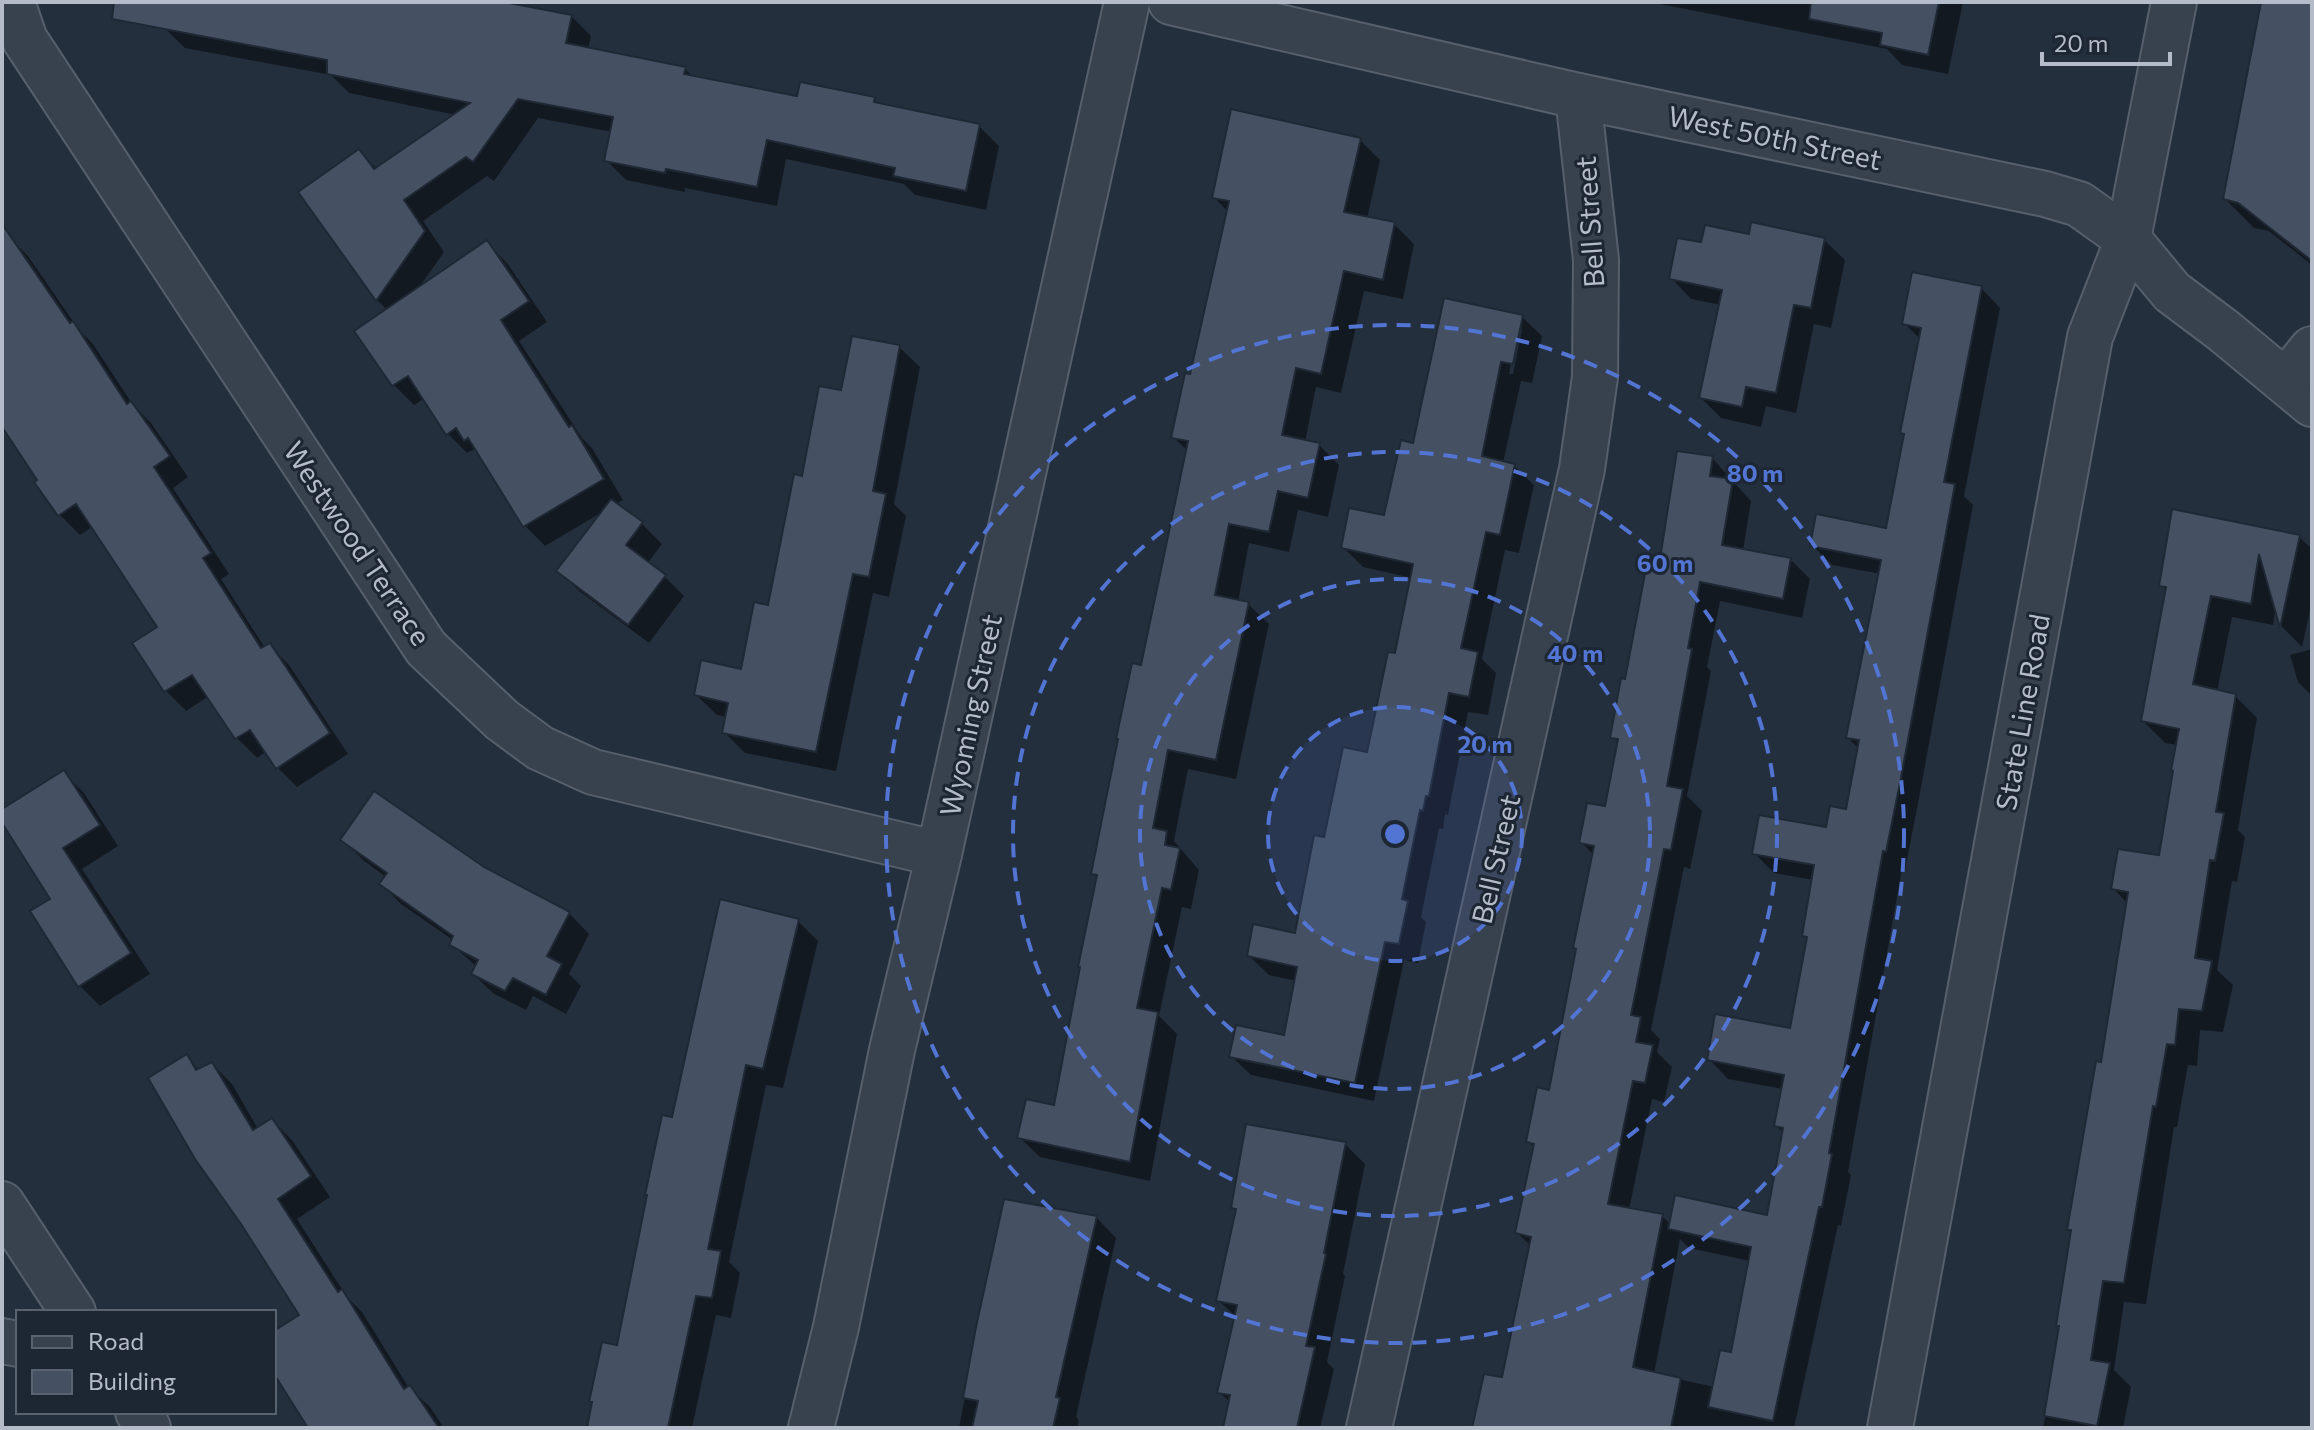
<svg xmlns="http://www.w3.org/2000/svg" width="2314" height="1430" viewBox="0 0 2314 1430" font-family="Commissioner,sans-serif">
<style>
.shadow{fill:#0007;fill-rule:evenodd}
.building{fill:#455162;stroke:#1f2835;stroke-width:2}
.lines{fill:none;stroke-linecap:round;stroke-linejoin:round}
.minor-casing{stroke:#565f6c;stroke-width:48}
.minor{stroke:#38414e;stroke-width:44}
.ring{fill:none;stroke:#5274d3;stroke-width:4;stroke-dasharray:14 10}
.labels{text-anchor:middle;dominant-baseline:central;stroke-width:6;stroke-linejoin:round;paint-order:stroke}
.street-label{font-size:28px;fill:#b4bcc9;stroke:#1d2633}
.centre{fill:#5274d3;stroke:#1d2633;stroke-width:4}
.ring-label{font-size:24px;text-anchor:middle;font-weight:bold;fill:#5274d3;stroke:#1d2633;stroke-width:6;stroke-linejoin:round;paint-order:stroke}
</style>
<rect width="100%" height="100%" fill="#242f3e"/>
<g class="shadow">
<polygon points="148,2 454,2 571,16 591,36 588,49 685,69 694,78 799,99 874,99 880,105 979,126 999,146 986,210 915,195 904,184 786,159 777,206 685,188 685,192 626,180 606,160 612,132 538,118 494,181 487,176 423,221 444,252 418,289 486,243 507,263 547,322 519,341 582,438 592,448 623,500 615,504 642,524 662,544 647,564 664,576 684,596 649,643 579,591 559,571 604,511 545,546 525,526 481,455 475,449 467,453 447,433 425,398 414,405 394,385 357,331 387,310 377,300 301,193 359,151 377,169 456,115 349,93 331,75 185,48 146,10"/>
<polygon points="1650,2 1963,2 1948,74 1902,65 1887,49"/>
<polygon points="2263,2 2312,2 2312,265 2269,231 2254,228 2225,199"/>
<polygon points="1360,140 1380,160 1367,219 1394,224 1414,244 1403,299 1364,291 1341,393 1316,387 1305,442 1319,445 1339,465 1328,517 1298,510 1289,552 1249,543 1238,602 1248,604 1269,624 1236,779 1188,769 1174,841 1199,870 1191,909 1182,907 1159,1016 1177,1034 1150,1181 1040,1157 1019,1137 1056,1108 1098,878 1093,873 1142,668 1188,451 1173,437 1192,377 1228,212 1214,197"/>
<polygon points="2,230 28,256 79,330 93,344 133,405 151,423 188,477 173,488 229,574 221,579 265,648 269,645 289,665 348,754 297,787 277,767 267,751 257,758 237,738 209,696 186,711 166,691 135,643 159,627 93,526 80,535 60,515 37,482 39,481 2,423"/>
<polygon points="1751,236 1824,240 1845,260 1831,328 1814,324 1796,413 1766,406 1761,427 1721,418 1701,398 1721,305 1691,299 1671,278 1703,245"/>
<path d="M1981 288 2000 308 1964 496 1973 505 1919 798 1905 870 1902 869 1848 1172 1851 1175 1841 1226 1838 1225 1794 1428H1474L1503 1380 1531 1246 1517 1233 1535 1148 1528 1141 1550 1092 1594 855 1581 842 1607 809 1619 744 1613 737 1660 568 1712 458 1751 501 1743 551 1790 559 1810 579 1802 618 1720 601 1707 667 1711 671 1687 796 1702 811 1690 869 1684 867 1651 1030 1660 1039 1657 1052 1672 1067 1664 1102 1652 1099 1629 1210 1662 1216 1671 1225 1768 1217 1784 1133 1776 1126 1783 1089 1728 1079 1709 1059 1791 1030 1809 940 1804 935 1814 880 1774 873 1754 853 1828 830 1847 812 1859 749 1848 738 1881 574 1832 565 1812 545 1888 530 1905 436 1902 433 1921 340 1904 323ZM1680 1239 1689 1248 1750 1261 1732 1354 1715 1387 1654 1374Z"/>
<path d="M1522 317 1542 336 1532 383 1521 381 1503 463 1514 466 1534 485 1519 553 1505 550 1482 659 1496 673 1488 715 1468 712 1448 815 1445 814 1443 829 1439 828 1421 917 1426 922 1418 963 1404 960 1374 1101 1251 1075 1231 1056 1285 1037 1296 981 1269 975 1249 956 1296 936 1325 840 1369 754 1396 655 1412 578 1363 567 1343 547 1386 518 1415 445ZM1518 329H1522L1513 374H1509Z"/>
<polygon points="899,347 920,367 894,504 906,516 889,597 873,593 836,771 745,753 724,732 727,717 717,715 696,695 742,671 769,607 803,478 843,392"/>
<polygon points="2299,537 2312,549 2312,602 2302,647 2282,627 2276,605 2273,625 2232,617 2217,692 2235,696 2257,718 2238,830 2245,837 2237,882 2232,881 2217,970 2233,985 2223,1032 2200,1030 2197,1066 2188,1065 2177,1127 2174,1127 2146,1304 2124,1302 2114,1370 2131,1387 2123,1428 2043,1428 2061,1328 2058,1325 2073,1232 2070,1229 2103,1064 2128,904 2113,888 2161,857 2178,745 2165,743 2143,721 2167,592 2161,585"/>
<polygon points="2312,649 2312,699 2311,695 2298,682 2290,655"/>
<polygon points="64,773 84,793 118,846 82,869 150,974 100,1006 80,986 33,912 53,899 2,819 2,812"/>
<polygon points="343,840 483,869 569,913 589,934 569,974 581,986 566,1014 533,996 526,1010 494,994 473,974 477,967 451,944 453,940 401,904 381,884 386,877 363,860"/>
<polygon points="798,921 818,941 783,1088 766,1085 729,1262 740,1273 731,1318 716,1315 692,1428 586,1428 604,1344 619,1347 673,1119"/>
<polygon points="186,1057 200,1071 212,1064 232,1084 258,1129 272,1120 292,1140 330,1197 297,1219 347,1297 362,1312 409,1388 430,1407 444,1428 312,1428 274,1369 274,1333 302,1316"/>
<polygon points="1345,1144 1365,1164 1343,1274 1345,1276 1327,1362 1334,1369 1320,1428 1225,1428 1231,1403 1219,1392 1236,1317 1218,1300 1238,1212 1233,1207"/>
<polygon points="1096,1217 1116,1238 1076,1417 1079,1420 1077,1428 959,1428 978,1327"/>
</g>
<g class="building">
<polygon points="114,2 504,2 572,15 566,43 686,67 684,74 797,96 800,82 875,97 874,102 980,124 966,191 893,176 895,168 767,140 757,187 666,169 665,173 604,161 613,117 518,99 473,162 466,157 404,200 425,231 376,301 298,192 359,149 374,169 470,103 327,74 327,60 112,19"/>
<polygon points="1811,2 1939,2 1928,55 1880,45 1882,33 1809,19"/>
<polygon points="2261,2 2312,2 2312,261 2238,203 2223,199"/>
<polygon points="1231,109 1361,138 1344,212 1395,222 1383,280 1344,271 1321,374 1296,368 1282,435 1320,443 1308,498 1278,491 1269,532 1229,524 1215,595 1249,602 1216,760 1168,750 1153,828 1167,831 1165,845 1180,848 1171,890 1162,888 1137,1008 1158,1012 1130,1162 1017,1138 1026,1099 1054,1105 1080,967 1078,967 1097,875 1091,874 1118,739 1116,739 1132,663 1141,665 1188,441 1171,438 1185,373 1190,374 1229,201 1212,198"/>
<polygon points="1751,222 1825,238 1811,308 1794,305 1776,393 1746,387 1742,407 1699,398 1722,290 1669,279 1677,238 1701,242 1705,225 1749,234"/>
<polygon points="2,224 70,323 73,321 127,404 131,401 170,456 154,467 211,553 203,558 261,648 270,643 330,733 276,769 250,730 235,739 192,675 164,692 132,643 157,627 76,504 58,516 34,482 37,480 2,427"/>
<polygon points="487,240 529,301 501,320 569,427 572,425 604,479 523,527 468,438 464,441 456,428 446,435 408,376 392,386 354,331"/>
<polygon points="1912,272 1982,286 1944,482 1955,484 1901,778 1886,852 1883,851 1829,1153 1832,1154 1822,1207 1819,1207 1773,1421 1708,1407 1720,1350 1731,1352 1751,1247 1668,1229 1675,1195 1767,1215 1783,1128 1774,1126 1784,1075 1707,1060 1715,1014 1790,1028 1807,937 1802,936 1814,865 1752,854 1759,815 1826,827 1830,806 1846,809 1859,740 1846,738 1881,560 1810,546 1816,514 1886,528 1904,434 1900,433 1921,328 1902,324"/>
<polygon points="1444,298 1523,315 1513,364 1501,362 1482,456 1515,464 1500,535 1486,532 1461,648 1478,652 1469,697 1449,693 1429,796 1426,796 1423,811 1420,810 1402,899 1408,901 1399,944 1385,942 1355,1083 1229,1057 1236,1025 1284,1035 1297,967 1247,956 1253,924 1295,933 1314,835 1324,837 1343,747 1367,752 1388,652 1395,653 1413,564 1341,548 1349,508 1384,515 1401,440 1413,443"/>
<polygon points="852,336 900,345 873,491 886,494 869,577 853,574 816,752 722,733 728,703 694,695 701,660 741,669 754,602 768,605 794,474 802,476 819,386 841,390"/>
<polygon points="1677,451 1713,456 1710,476 1733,479 1722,545 1791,558 1783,599 1700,582 1688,648 1692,649 1667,786 1683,789 1671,850 1664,849 1631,1015 1641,1017 1636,1042 1653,1045 1645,1083 1633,1081 1608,1204 1663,1214 1633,1367 1681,1378 1671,1428 1472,1428 1484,1374 1502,1377 1531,1237 1515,1233 1534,1144 1526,1142 1537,1087 1549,1090 1576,949 1573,948 1594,846 1579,843 1587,803 1605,806 1618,739 1610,738 1621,678 1625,679 1647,563 1659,565"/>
<polygon points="611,499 643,522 626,545 666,575 628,625 556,571"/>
<polygon points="2172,509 2300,535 2280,628 2259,554 2251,604 2211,596 2193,684 2236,694 2216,812 2224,813 2215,861 2210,860 2195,958 2212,961 2202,1011 2179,1009 2175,1045 2167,1044 2156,1107 2153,1106 2124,1283 2103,1281 2091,1360 2110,1363 2097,1426 2044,1416 2059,1326 2056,1326 2071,1230 2067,1230 2096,1061 2101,1062 2128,892 2111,889 2118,849 2159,855 2173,771 2171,770 2179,729 2141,721 2166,587 2159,586"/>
<polygon points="64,770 100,825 63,848 131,953 78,987 30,911 50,899 2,823 2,809"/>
<polygon points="374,791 484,867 570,912 547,956 562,964 546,995 513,978 505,991 471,974 478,960 449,945 453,936 379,884 387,873 340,840"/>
<polygon points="720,899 799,919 763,1069 746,1065 708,1249 721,1251 712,1298 696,1296 668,1428 587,1428 592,1402 589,1402 602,1342 617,1345 647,1195 645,1195 662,1115 672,1117"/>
<polygon points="187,1054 196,1070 212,1062 253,1130 272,1118 311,1176 278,1199 338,1292 342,1289 404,1389 410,1385 439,1428 308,1428 274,1374 274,1331 299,1315 241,1224 195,1159 148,1078"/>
<polygon points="1246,1124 1346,1142 1324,1253 1326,1254 1306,1346 1315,1347 1297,1428 1223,1428 1230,1395 1217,1393 1237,1305 1216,1301 1236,1209 1231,1208"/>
<polygon points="1004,1199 1097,1216 1056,1397 1060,1398 1053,1428 972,1428 978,1401 963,1398 976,1327"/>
</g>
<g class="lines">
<g class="minor-casing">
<g id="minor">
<polyline points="12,2 25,40 426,648 502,720 540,748 593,772 939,854"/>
<polyline points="1171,2 1578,96 2045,194 2079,204 2128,239 2172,292 2224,331 2312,404"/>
<polyline points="2286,381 2312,349"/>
<polyline points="2,1204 73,1312"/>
<polyline points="2,1341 18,1344"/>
<polyline points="138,1412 148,1428"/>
<polyline points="811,1428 836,1327 892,1050 939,854 1127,2"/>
<polyline points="1369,1428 1582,469 1595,377 1596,260 1578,96"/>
<polyline points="1890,1428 2090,337 2128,239 2174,2"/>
</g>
</g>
<use href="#minor" class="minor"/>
</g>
<circle cx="1395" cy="834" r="127" fill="#5274d3" fill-opacity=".12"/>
<g class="ring">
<circle cx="1395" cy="834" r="127"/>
<circle cx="1395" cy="834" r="255"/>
<circle cx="1395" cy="834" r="382"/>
<circle cx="1395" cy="834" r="509"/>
</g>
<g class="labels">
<g class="street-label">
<text transform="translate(1775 137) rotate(12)">West 50th Street</text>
<text transform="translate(1589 222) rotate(-94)">Bell Street</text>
<text transform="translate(358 543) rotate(56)">Westwood Terrace</text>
<text transform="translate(2022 712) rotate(-80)">State Line Road</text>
<text transform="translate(970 715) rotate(-78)">Wyoming Street</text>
<text transform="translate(1495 859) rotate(-77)">Bell Street</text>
</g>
</g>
<circle cx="1395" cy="834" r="12" class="centre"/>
<g class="ring-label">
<text x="1755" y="482">80 m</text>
<text x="1665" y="572">60 m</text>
<text x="1575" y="662">40 m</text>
<text x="1485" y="753">20 m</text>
</g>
<rect width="2314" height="1430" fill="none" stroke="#b4bcc9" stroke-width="8"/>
<rect x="16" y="1310" width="260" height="104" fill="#1d2633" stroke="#59626f" stroke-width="2"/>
<rect x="32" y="1336" width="40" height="12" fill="#38414e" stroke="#59626f" stroke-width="2"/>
<text x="88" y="1350" font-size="24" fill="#b4bcc9">Road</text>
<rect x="32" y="1370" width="40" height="24" fill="#455162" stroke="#59626f" stroke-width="2"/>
<text x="88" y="1390" font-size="24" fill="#b4bcc9">Building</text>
<path d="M2042 52v12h128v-12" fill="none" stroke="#b4bcc9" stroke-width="4"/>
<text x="2054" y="52" font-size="24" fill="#b4bcc9" stroke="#1d2633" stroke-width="6" paint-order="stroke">20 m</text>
</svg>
